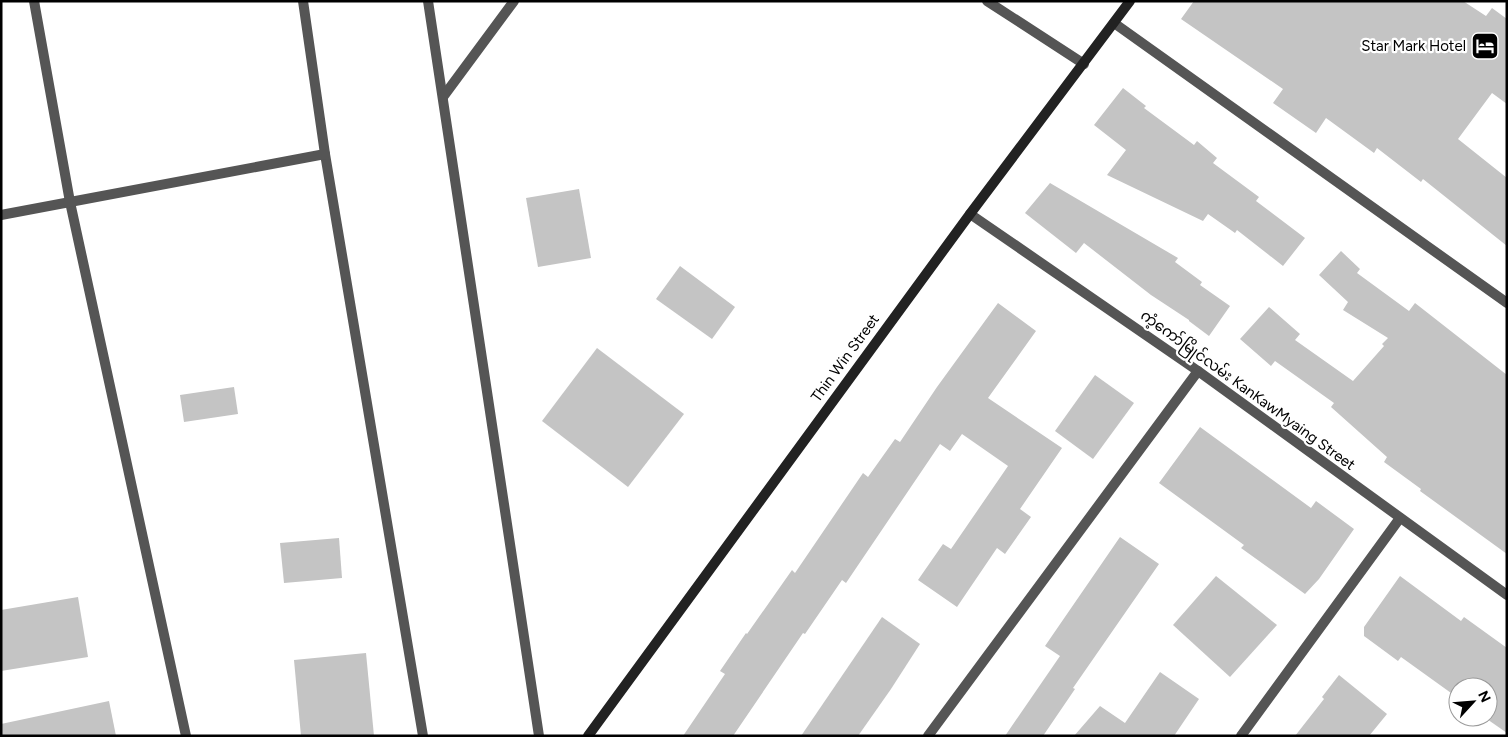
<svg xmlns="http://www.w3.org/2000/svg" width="1508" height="737" viewBox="0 0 1508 737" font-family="Figtree,'Noto Sans Myanmar',sans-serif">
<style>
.building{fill:#c4c4c4}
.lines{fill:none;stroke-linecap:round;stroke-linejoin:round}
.minor{stroke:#555;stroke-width:10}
.secondary{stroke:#222;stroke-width:10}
.labels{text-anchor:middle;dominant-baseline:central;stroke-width:4.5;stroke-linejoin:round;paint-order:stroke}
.poi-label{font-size:15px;fill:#000;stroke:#fff;text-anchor:end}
.street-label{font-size:15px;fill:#000;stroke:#fff}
</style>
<rect width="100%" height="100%" fill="#fff"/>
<g class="building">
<polygon points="1194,1 1463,1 1486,16 1492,8 1507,19 1507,104 1492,93 1458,139 1507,178 1507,246 1423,179 1421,182 1377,148 1374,153 1326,118 1316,133 1273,103 1283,89 1181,19"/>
<polygon points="1123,88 1146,106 1144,108 1194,145 1197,141 1217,158 1213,163 1259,197 1256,201 1305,238 1283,266 1237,230 1235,233 1208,214 1203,221 1107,175 1126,150 1094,125"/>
<polygon points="1050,183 1178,258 1175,262 1202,282 1200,285 1230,306 1209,336 1189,321 1189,320 1151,295 1084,243 1076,253 1025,213"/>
<polygon points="579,189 591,258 538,267 526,198"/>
<polygon points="1341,251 1360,269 1357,273 1409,311 1415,303 1507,375 1507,554 1420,491 1421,489 1384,462 1387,457 1331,407 1334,403 1275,361 1271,366 1240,339 1269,307 1300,334 1295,340 1353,381 1384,346 1382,344 1388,338 1343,310 1348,302 1319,275"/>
<polygon points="680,266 735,307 712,339 656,299"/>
<polygon points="998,303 1036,331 988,398 1062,448 1020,509 1031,517 1005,554 997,548 957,607 918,580 943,544 951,549 1008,466 962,434 950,451 940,444 846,583 842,580 805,634 803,633 733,736 683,736 725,674 720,671 746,633 747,634 792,570 795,573 863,473 868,477 895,439 900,442 937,387"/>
<polygon points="597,348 684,414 628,487 542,421"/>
<polygon points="1095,375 1134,403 1093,459 1055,431"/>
<polygon points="234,387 238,414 184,422 180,395"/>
<polygon points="1200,427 1311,508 1316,501 1354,529 1319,579 1305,594 1241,548 1244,545 1159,483"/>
<polygon points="1120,537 1159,564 1073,688 1075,689 1043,736 1005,736 1060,656 1045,646"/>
<polygon points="339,538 342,578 284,583 280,543"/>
<polygon points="1216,576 1277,625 1230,677 1173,625"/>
<polygon points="1400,576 1461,621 1464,617 1507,648 1507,733 1484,717 1488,717 1488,687 1458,687 1458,698 1401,657 1398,661 1364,636 1364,627"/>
<polygon points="78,597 88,657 1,671 1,610"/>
<polygon points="882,617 920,644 891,689 858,736 801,736"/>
<polygon points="366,653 374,736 301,736 294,660"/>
<polygon points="1160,672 1199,699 1174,736 1074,736 1100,706 1125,723"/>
<polygon points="1339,675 1387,714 1369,736 1295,736 1324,699 1322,697"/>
<polygon points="109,701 116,736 1,736 1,724"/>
</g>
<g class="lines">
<g class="minor">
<polyline points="34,1 70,202 186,736"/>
<polyline points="303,1 325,154 423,736"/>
<polyline points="428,1 539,736"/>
<polyline points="987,1 1084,64"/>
<polyline points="1114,23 1507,303"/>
<polyline points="443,97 514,1"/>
<polyline points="970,214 1198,371 1507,595"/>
<polyline points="1,215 325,154"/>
<polyline points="928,736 1198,371"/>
<polyline points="1241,736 1400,518"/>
</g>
<polyline class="secondary" points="588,736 970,214 1130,1"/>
</g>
<defs>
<g id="hotel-square" transform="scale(1.4375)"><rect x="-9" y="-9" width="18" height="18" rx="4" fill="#000" stroke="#fff"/><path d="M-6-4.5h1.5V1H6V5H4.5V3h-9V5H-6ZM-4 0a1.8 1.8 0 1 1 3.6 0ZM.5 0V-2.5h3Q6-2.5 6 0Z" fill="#fff"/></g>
</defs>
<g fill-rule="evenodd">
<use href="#hotel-square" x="1485" y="46"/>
</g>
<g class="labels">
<g class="poi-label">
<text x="1466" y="46">Star Mark Hotel</text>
</g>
<g class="street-label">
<text transform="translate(845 358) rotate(-54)">Thin Win Street</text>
<text transform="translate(1248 390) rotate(36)">ကံ့ကော်မြိုင်လမ်း KanKawMyaing Street</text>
</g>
</g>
<rect width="1508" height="737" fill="none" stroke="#000000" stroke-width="5"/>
<g transform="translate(1473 702) rotate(64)"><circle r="24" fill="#ffffff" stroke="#999999"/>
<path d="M0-4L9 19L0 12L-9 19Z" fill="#000000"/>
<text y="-8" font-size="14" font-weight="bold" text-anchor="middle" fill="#000000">N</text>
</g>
</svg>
